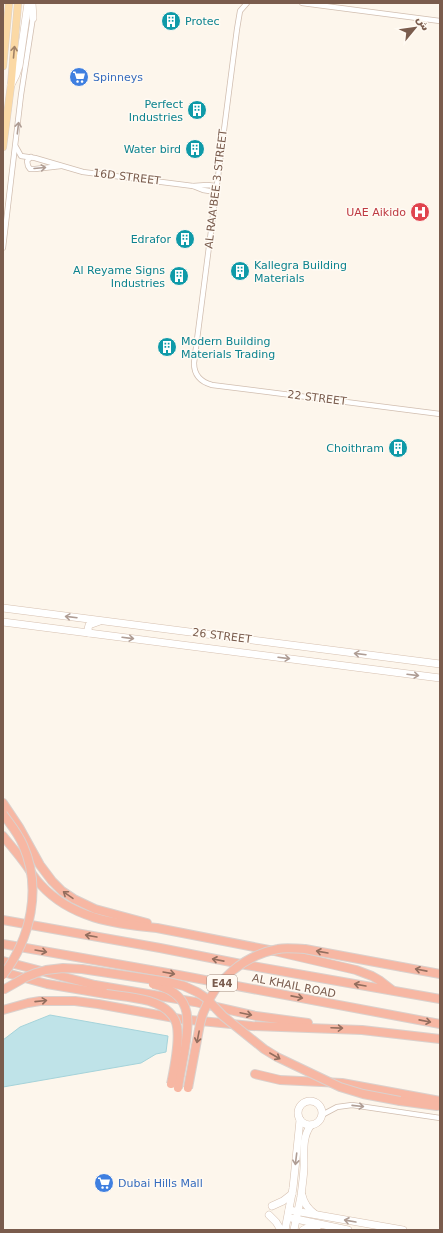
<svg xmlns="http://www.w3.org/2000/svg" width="443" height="1233" viewBox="0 0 443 1233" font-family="'DejaVu Sans',Vazirmatn,sans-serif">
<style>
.water{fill:#bfe3e8;stroke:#a5d3da}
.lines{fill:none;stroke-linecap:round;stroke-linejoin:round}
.street-casing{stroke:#d1beb0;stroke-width:6}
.secondary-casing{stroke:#d6c0b0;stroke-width:8}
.primary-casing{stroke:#dad1cd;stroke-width:8}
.highway-casing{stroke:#dad1cd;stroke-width:10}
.street{stroke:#fff;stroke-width:4.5}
.secondary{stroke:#fff;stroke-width:7}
.primary{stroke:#fbd9a5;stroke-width:7}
.highway{stroke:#f7b7a3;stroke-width:8}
.highway-bridge-casing{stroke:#dad1cd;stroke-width:10;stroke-linecap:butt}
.highway-bridge{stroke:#f7b7a3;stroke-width:8}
.oneway{stroke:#a18267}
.oneway2{stroke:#af9d94}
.oneway3{stroke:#936e5e}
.labels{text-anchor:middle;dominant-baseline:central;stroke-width:3;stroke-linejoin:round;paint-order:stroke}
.shield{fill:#fffaf3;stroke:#a28b7f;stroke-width:1}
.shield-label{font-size:10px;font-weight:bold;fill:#7a5c4d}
.culture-label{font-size:11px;fill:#0d838f;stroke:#fffaf3;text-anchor:end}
.shop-label{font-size:11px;fill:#366cbe;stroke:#fffaf3;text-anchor:start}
.street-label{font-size:11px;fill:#7a5c4d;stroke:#fffaf3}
.health-label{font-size:11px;fill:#be3a42;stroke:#fffaf3;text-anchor:end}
</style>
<rect width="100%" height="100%" fill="#fdf6ec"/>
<polygon class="water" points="50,1015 168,1036 166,1052 156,1054 141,1063 3,1087 3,1040 20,1027"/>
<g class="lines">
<g class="street-casing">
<g id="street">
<path d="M247 3 240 11 237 29 194 363C194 375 201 382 212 385L440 414"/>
<polyline points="302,3 440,21"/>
<polyline points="16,147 21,156 35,158 83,172 193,186 207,185 216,186"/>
<polyline points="31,157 27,161 28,166 30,169 35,169 61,166"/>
<polyline points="193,186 203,190 216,192"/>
<polyline points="3,248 21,95 33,17"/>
<polyline points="322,1115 337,1107 352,1105 440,1118"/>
</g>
</g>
<g class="secondary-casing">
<g id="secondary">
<polyline points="32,3 33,18"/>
<polyline points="11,85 16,75 19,66 28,3"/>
<polyline points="3,608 440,664"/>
<polyline points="3,622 440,678"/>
<polyline points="89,633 88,629 89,625 100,621"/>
<circle cx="310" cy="1113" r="12"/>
<path d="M302 1195C304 1204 308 1209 315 1214"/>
<polyline points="272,1206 283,1201 292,1194"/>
<polyline points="289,1210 403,1230"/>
<polyline points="269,1215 276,1222 281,1230"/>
<polyline points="291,1218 348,1230"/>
<polyline points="285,1230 293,1188 300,1120"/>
<path d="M294 1230C296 1219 299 1207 301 1196 302 1186 304 1175 304 1165 304 1151 302 1137 311 1125"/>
<polyline points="303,1230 309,1227 318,1226"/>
</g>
</g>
<g class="primary-casing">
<g id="primary">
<polyline points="3,66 9,3"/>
<polyline points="3,147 11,85 18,3"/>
</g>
</g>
<g class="highway-casing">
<g id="highway">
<polyline points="3,803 19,827 40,865 52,881 62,891 74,899 95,909 147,923"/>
<path d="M3 836C11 846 19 855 26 865 31 872 35 879 41 885 71 918 114 924 157 928L274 951 356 970 372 976 379 980 392 990"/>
<polyline points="3,920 160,948 246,965 440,999"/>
<polyline points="3,944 173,974 440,1024"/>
<polyline points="3,961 95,985 195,1002 256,1016 308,1023"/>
<polyline points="402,967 440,974"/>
<polyline points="3,972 47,984 106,994"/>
<polyline points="3,1010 28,1003 40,1001 75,1001 98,1004 180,1019 252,1026 362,1030 440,1039"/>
<polyline points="255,1074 280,1080 342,1083 440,1101"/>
<polyline points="400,1101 437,1106"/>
</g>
</g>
<use href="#street" class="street"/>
<use href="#secondary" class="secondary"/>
<use href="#primary" class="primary"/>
<use href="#highway" class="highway"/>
<g class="highway-bridge-casing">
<g id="highway-bridge">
<path d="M3 814C10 824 18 833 23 845 42 888 31 938 3 975"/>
<path d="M153 984C191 993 190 1016 185 1048 183 1061 180 1074 178 1088"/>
<polyline points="3,990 26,977 36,973 46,970 63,968 82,969 168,982 184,986 197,992 206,998 223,1016 264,1049 277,1057 340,1087 363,1094 400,1101"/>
<path d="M106 994C120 996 135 997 149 1001 159 1004 170 1010 175 1020 182 1034 174 1069 171 1084"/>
<path d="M188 1088C191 1072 194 1056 197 1040 199 1030 200 1020 204 1011 216 979 245 955 278 949 287 947 296 949 305 949L402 967"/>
</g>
</g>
<use href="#highway-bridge" class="highway-bridge"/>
</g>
<defs><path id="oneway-shaft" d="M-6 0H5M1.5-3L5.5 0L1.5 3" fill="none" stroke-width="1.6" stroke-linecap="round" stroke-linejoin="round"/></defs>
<use class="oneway" href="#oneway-shaft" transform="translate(14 52) rotate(-85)"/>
<g class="oneway2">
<use href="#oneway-shaft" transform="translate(18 128) rotate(-83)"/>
<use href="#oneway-shaft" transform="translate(40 168) rotate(-5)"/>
<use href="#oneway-shaft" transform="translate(71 617) rotate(-173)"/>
<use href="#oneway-shaft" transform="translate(128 638) rotate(7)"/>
<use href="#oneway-shaft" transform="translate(360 654) rotate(-173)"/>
<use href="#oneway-shaft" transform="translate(284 658) rotate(7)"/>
<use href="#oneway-shaft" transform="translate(413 675) rotate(7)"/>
<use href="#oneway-shaft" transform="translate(358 1106) rotate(6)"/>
<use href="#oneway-shaft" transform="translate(296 1159) rotate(97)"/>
<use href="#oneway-shaft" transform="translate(350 1221) rotate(-170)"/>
</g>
<g class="oneway3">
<use href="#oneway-shaft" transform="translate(68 895) rotate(-145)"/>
<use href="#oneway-shaft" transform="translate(91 936) rotate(-170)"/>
<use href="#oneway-shaft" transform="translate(41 951) rotate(10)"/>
<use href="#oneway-shaft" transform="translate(322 952) rotate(-170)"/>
<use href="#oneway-shaft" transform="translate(218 960) rotate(-169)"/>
<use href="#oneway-shaft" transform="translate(421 970) rotate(-169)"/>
<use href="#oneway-shaft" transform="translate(169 973) rotate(10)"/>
<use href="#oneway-shaft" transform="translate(360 985) rotate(-170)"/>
<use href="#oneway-shaft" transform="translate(297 997) rotate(11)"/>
<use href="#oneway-shaft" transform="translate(41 1001) rotate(-6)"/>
<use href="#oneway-shaft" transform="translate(246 1014) rotate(12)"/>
<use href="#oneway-shaft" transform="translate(425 1021) rotate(11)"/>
<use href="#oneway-shaft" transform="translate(337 1028) rotate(2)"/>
<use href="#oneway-shaft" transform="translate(198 1037) rotate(101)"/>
<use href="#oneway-shaft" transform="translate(275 1056) rotate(30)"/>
</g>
<defs>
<g id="building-disc" transform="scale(1)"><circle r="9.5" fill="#0f9aa8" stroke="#fffaf3"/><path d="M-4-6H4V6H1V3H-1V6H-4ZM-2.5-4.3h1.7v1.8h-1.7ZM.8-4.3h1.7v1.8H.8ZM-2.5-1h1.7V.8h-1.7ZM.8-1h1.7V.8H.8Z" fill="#fff"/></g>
<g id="supermarket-disc" transform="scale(1)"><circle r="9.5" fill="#3f7fe0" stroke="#fffaf3"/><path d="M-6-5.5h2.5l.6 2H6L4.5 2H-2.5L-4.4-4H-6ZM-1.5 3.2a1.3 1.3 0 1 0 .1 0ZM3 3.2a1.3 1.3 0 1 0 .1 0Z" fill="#fff"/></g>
<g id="hospital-disc" transform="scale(1)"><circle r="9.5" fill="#e0444e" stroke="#fffaf3"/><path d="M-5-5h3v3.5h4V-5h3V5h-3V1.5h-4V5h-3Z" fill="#fff"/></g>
</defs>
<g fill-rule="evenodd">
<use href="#building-disc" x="171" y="21"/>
<use href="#supermarket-disc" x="79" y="77"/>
<use href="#building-disc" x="197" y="110"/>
<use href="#building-disc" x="195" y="149"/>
<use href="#hospital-disc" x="420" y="212"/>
<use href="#building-disc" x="185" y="239"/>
<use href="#building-disc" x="240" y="271"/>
<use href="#building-disc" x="179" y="276"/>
<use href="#building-disc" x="167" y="347"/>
<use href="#building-disc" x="398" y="448"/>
<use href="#supermarket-disc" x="104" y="1183"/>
</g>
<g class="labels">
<rect class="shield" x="207" y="975" width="30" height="16" rx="3"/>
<g class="shield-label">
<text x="222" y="983">E44</text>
</g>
<g class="culture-label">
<text x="185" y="21" text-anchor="start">Protec</text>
<text x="183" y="104">Perfect<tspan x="183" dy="13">Industries</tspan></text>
<text x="181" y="149">Water bird</text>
<text x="171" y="239">Edrafor</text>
<text x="254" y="265" text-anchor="start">Kallegra Building<tspan x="254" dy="13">Materials</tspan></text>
<text x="165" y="270">Al Reyame Signs<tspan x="165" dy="13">Industries</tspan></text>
<text x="181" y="341" text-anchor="start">Modern Building<tspan x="181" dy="13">Materials Trading</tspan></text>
<text x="384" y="448">Choithram</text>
</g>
<g class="shop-label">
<text x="93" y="77">Spinneys</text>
<text x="118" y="1183">Dubai Hills Mall</text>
</g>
<g class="street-label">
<text transform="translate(127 177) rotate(7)">16D STREET</text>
<text transform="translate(216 189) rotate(-83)">AL RAA'BEE 3 STREET</text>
<text transform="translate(317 398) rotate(7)">22 STREET</text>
<text transform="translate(222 636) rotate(7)">26 STREET</text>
<text transform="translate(294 986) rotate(11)">AL KHAIL ROAD</text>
</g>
<g class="health-label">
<text x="406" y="212">UAE Aikido</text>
</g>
</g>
<rect width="443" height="1233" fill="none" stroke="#7a5c4d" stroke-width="8"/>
<g transform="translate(415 28) rotate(61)" stroke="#fffaf3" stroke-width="3" paint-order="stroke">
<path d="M0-3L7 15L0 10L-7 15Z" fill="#7a5c4d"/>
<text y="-6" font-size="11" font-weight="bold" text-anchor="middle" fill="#7a5c4d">ش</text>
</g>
</svg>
